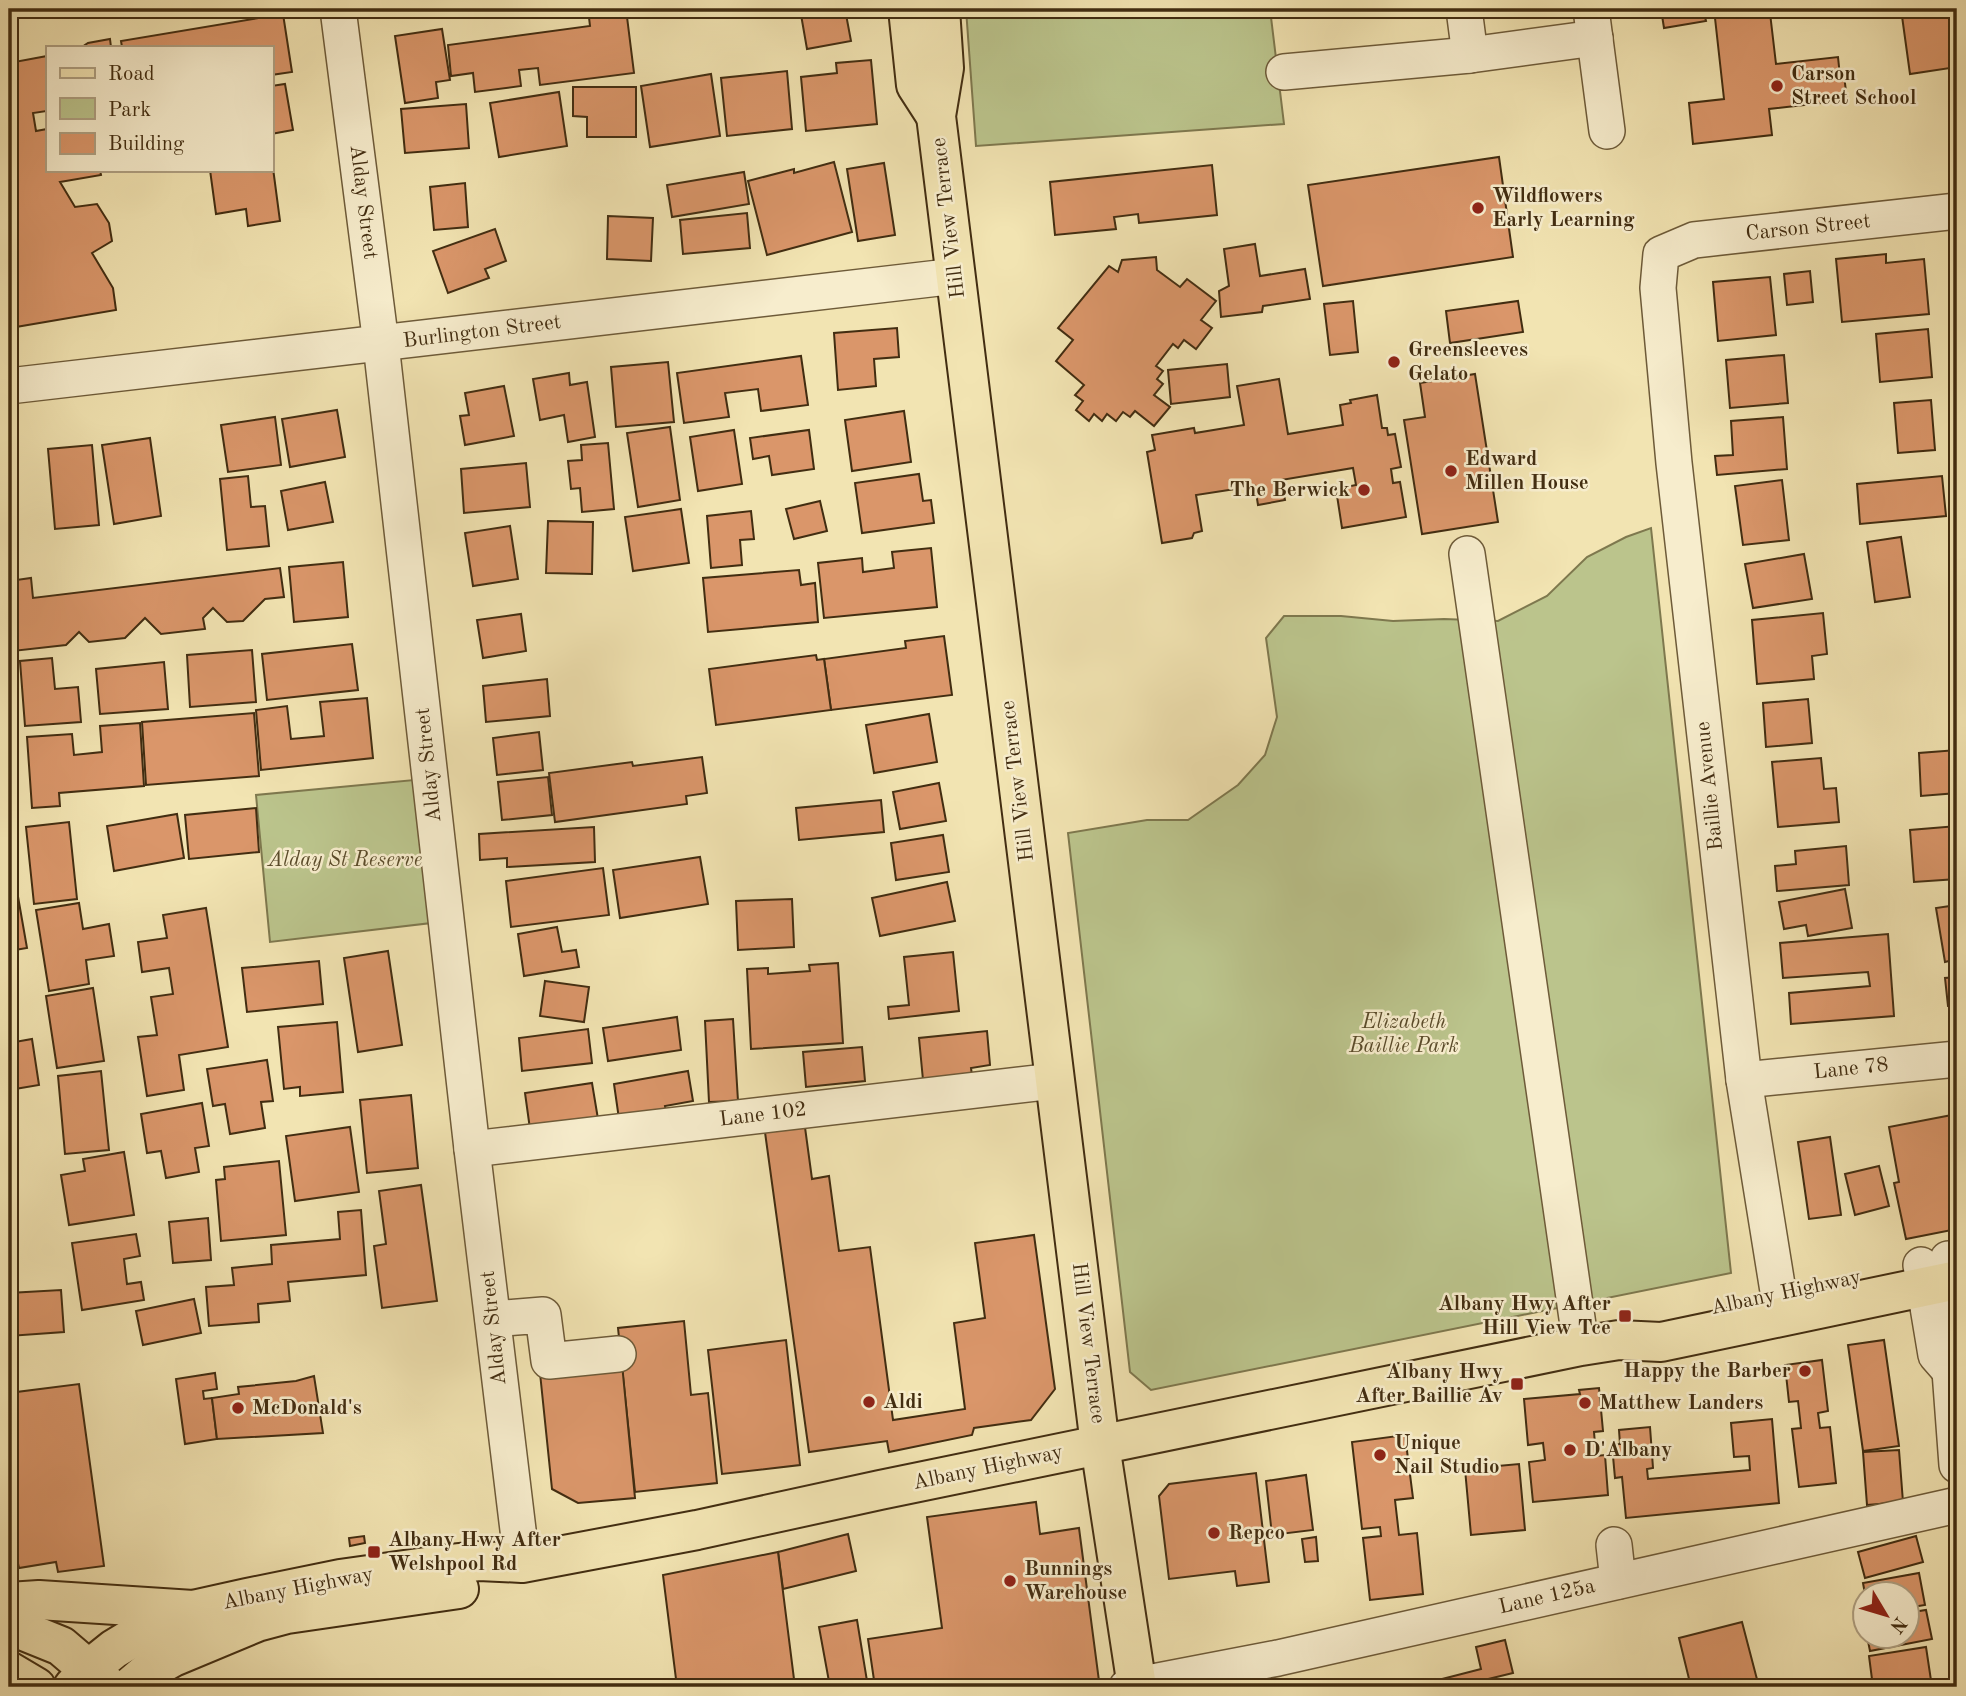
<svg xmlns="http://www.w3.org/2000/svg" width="1966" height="1696" viewBox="0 0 1966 1696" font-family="'Old Standard TT',serif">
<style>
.green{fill:#bbc48c;stroke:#7e784e;stroke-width:2}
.building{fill:#da966a;stroke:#422d11;stroke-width:2}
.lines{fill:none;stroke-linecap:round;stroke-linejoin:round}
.minor-casing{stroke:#6e5b39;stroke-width:38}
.major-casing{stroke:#422d11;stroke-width:42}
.highway-casing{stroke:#422d11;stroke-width:42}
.minor{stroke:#f7edcd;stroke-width:35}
.major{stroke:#f2e4b2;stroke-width:38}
.highway{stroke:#f2e4b2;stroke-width:38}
.poi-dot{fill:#8f2418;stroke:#f7edcd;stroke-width:2.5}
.labels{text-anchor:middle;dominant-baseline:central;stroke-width:5;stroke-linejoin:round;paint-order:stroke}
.poi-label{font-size:21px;font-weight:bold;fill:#422d11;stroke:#f7edcd;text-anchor:start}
.street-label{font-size:21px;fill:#422d11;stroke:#f7edcd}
.park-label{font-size:21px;font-style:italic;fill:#5a4b2a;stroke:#f7edcd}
</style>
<rect width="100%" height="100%" fill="#f2e4b2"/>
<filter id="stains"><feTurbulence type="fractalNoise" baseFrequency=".00286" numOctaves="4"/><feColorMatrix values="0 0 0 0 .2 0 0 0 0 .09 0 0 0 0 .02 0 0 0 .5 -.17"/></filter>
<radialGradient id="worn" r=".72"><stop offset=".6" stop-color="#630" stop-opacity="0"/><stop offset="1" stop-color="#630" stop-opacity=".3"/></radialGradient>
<g class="green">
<polygon points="966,9 1270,9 1284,124 976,146"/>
<polygon points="1651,528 1731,1273 1151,1390 1130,1372 1068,833 1147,820 1188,820 1238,785 1265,755 1277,717 1266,638 1284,616 1341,616 1393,621 1444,619 1498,621 1547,596 1587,557 1626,537"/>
<polygon points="414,780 431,923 270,942 256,795"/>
</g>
<g class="building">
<polygon points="64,9 111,9 64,14"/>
<polygon points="588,9 626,9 634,73 540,85 538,68 519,70 521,86 475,92 473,73 451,76 448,45 590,26"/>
<polygon points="800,9 845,9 851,41 807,49"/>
<polygon points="1661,9 1703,9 1706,21 1664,28"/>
<polygon points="1714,9 1807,9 1770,13 1776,64 1838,57 1840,76 1844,75 1847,100 1769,109 1772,135 1693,144 1689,103 1724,99"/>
<polygon points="1901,9 1951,9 1957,52 1957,67 1910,74"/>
<polygon points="283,14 292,72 271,75 271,47 122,47 121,41"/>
<polygon points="442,29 450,80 436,82 438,98 405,103 395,36"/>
<polygon points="110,39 111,47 82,47 88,43"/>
<polygon points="47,56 47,111 33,113 36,131 47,129 47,170 100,170 101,175 60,182 75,207 97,204 109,223 112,241 92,253 113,288 116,310 10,328 9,63"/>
<polygon points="871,60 877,124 806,131 801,77 837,73 836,63"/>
<polygon points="787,71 792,129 727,136 721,78"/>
<polygon points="711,74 720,136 650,147 641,86"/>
<polygon points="285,84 293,130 271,134 271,86"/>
<polygon points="573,87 636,87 636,137 587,137 587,117 573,116"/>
<polygon points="559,92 567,146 499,157 490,103"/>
<polygon points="466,104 469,148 405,153 401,109"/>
<polygon points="271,153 280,221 248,226 246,209 216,214 210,170 271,170"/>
<polygon points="1499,157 1513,257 1323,286 1308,185"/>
<polygon points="834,162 852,232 767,255 748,181 794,169 794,173"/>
<polygon points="884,163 895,235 858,241 847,169"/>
<polygon points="1212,165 1217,215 1139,223 1138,214 1114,217 1116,229 1055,235 1050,182"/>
<polygon points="744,172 749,204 672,217 667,185"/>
<polygon points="465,183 468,227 434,230 430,187"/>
<polygon points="747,213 750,248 683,254 680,220"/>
<polygon points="608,216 653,218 651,261 607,259"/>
<polygon points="495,229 506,261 485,269 489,278 448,293 433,251"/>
<polygon points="1255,244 1260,276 1305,269 1310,299 1263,306 1262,312 1221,317 1219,291 1229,286 1224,249"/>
<polygon points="1886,254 1886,263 1924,259 1929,314 1842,322 1836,259"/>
<polygon points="1156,257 1157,270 1180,287 1187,279 1216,301 1201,320 1212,328 1196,349 1184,340 1178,348 1173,344 1156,366 1163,371 1157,379 1163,384 1154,395 1170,407 1154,426 1135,411 1130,417 1123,412 1116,421 1107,414 1102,421 1094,414 1089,421 1076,410 1083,401 1075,395 1084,385 1056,361 1073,340 1058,328 1109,266 1118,272 1122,260"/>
<polygon points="1810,271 1813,302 1787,305 1784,274"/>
<polygon points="1770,277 1776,335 1718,341 1713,282"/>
<polygon points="1353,301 1358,352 1330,355 1324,304"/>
<polygon points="1518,301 1523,332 1450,343 1446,311"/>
<polygon points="897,328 899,357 874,359 876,386 838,390 834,333"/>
<polygon points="1928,329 1932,377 1880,382 1876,334"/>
<polygon points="1784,355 1788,403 1730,408 1726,360"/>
<polygon points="801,356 808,405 761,411 758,389 725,393 729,417 684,423 677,373"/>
<polygon points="668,362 674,422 616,427 611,367"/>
<polygon points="1227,364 1230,397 1171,404 1168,370"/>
<polygon points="569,373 570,385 587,382 595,437 568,442 564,415 540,420 533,379"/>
<polygon points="1475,374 1498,522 1422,534 1404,420 1425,417 1420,383"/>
<polygon points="1279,379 1288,434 1343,425 1340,405 1351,403 1350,400 1377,395 1382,428 1387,428 1388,435 1395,434 1401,467 1391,469 1393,483 1400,482 1406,517 1342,528 1336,489 1356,485 1353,468 1281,480 1285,500 1258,505 1255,486 1196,495 1202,531 1194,533 1192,538 1162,543 1147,452 1155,450 1152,435 1194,428 1195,433 1244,425 1237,386"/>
<polygon points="504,386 514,436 465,445 460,416 469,415 465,393"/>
<polygon points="1931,400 1935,450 1898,453 1894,403"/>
<polygon points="337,410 345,457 290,467 282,419"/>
<polygon points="904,411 911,462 852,471 845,420"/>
<polygon points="275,417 281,465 228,472 221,425"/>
<polygon points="1783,417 1787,469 1717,475 1715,456 1733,455 1731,421"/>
<polygon points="670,427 680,500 638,507 627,433"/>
<polygon points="734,430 742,484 698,491 690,437"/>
<polygon points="809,430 814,469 772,475 769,456 753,459 750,438"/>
<polygon points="150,438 161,516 114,524 102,445"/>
<polygon points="608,443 614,509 582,512 580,488 571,489 568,461 582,460 581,445"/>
<polygon points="92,445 99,525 55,529 48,449"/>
<polygon points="526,463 530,507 464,513 461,469"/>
<polygon points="919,474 923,501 931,500 934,523 862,533 855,483"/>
<polygon points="248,476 251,507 265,506 269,546 227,550 220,479"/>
<polygon points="1942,476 1946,516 1860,524 1857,484"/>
<polygon points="1782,480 1789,540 1743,545 1735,486"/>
<polygon points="325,482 333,522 288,530 281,491"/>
<polygon points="820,501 827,531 794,539 786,509"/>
<polygon points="681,509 689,563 633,571 625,517"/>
<polygon points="751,511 754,539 740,540 742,565 711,568 707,516"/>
<polygon points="548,521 593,522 592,574 546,573"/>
<polygon points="510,526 518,579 473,586 465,533"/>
<polygon points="1901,537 1910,597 1875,602 1867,542"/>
<polygon points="931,548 937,607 824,618 818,563 862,558 863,572 894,568 892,552"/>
<polygon points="1804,554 1812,599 1753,608 1745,564"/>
<polygon points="343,562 348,617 294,622 289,567"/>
<polygon points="280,568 284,597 265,599 243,621 227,622 213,608 203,618 205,629 161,634 145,618 125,638 89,642 79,632 66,645 13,651 9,611 9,581 31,578 33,598"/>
<polygon points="799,570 801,585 815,583 818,622 708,632 703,578"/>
<polygon points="1823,613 1827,654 1812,656 1814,679 1757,684 1752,620"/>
<polygon points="521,614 526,651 483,658 477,620"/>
<polygon points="944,636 952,695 831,710 824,659 906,648 905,641"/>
<polygon points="352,644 358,690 267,700 262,654"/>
<polygon points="252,650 256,702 190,707 187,655"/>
<polygon points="816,655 817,660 824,659 831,710 716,725 709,669"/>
<polygon points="52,658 55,689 78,687 81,722 25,726 20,661"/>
<polygon points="164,662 168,709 100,714 96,669"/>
<polygon points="547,679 550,716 486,722 483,686"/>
<polygon points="367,698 373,758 261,770 256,710 287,706 291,739 324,736 320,702"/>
<polygon points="1808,699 1812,743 1766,747 1763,703"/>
<polygon points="254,713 259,776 146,785 142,722"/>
<polygon points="929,714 937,762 874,773 866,725"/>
<polygon points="140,723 144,786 59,793 60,806 32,808 27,737 72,734 74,755 102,752 100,726"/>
<polygon points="539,732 543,770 497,775 493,738"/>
<polygon points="1957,750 1957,793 1921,796 1919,753"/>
<polygon points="702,757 707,793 686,796 687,804 555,822 549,773 632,762 633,766"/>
<polygon points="1821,758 1824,789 1836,788 1839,822 1778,827 1772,762"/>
<polygon points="548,777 552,815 502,820 498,782"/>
<polygon points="939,783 946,821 900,829 893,792"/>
<polygon points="881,800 884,832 799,840 796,808"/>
<polygon points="256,808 259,852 189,859 185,815"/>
<polygon points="177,814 184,858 114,871 107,826"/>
<polygon points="69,822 77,899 34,904 26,827"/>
<polygon points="1957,826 1957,879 1914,882 1910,830"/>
<polygon points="594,827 595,862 507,867 507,858 480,860 479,834"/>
<polygon points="943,835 949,872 896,880 891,843"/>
<polygon points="1846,846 1849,885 1777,891 1775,866 1796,864 1795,851"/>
<polygon points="700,857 708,904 620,918 613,870"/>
<polygon points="603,868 609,915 511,927 506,881"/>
<polygon points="947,882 955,921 880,936 872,898"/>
<polygon points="1845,889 1852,928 1808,936 1806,925 1784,929 1779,902"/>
<polygon points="17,891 27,948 9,951 9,892"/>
<polygon points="792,899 794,947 738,950 736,901"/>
<polygon points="79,903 83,929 109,924 114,956 86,960 89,984 49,991 36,910"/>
<polygon points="1957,905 1957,959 1945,962 1936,908"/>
<polygon points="206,908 228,1047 179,1055 184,1090 147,1096 138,1037 157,1035 151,997 173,994 169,968 142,972 138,942 167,938 163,915"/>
<polygon points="557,927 562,952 576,950 579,967 524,976 518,934"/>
<polygon points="1888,934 1894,1016 1791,1024 1789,993 1870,986 1868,972 1783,978 1780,943"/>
<polygon points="388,951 402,1045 358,1052 344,958"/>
<polygon points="953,952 959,1011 889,1019 888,1007 909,1005 904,957"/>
<polygon points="319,961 323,1004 247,1012 242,968"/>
<polygon points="838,963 843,1043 751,1049 747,969 768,968 768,974 810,971 809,965"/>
<polygon points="1957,977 1957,1005 1948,1006 1945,978"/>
<polygon points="545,981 589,987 584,1022 540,1016"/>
<polygon points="93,988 104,1061 57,1068 46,996"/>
<polygon points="677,1017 681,1050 608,1061 603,1028"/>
<polygon points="733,1019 738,1101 709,1102 705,1021"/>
<polygon points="337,1022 343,1092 300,1096 300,1087 284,1089 278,1027"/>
<polygon points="588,1029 592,1063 522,1071 519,1038"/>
<polygon points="987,1031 990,1065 971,1068 972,1075 923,1080 919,1038"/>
<polygon points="32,1039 39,1085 9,1090 9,1043"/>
<polygon points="862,1047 865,1081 806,1087 803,1052"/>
<polygon points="267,1060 273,1101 261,1102 265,1128 230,1134 225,1104 213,1106 207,1069"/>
<polygon points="101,1071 109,1150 65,1154 58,1076"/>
<polygon points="688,1071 693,1101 665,1106 666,1111 619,1119 614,1084"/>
<polygon points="592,1083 598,1119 530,1129 525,1093"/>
<polygon points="411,1095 418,1168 367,1173 360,1100"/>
<polygon points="202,1103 209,1146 195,1148 199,1172 166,1178 161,1151 147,1153 141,1114"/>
<polygon points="1957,1114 1957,1229 1906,1239 1894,1183 1899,1182 1889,1127"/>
<polygon points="804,1120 812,1179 829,1176 839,1251 870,1247 893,1420 965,1409 954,1323 985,1318 975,1243 1034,1235 1055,1389 1031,1420 974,1428 972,1435 889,1452 887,1441 809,1452 764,1125"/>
<polygon points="350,1127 359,1192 295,1201 286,1136"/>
<polygon points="1830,1137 1841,1215 1809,1219 1798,1142"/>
<polygon points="124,1152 134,1215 69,1225 61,1175 85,1171 83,1159"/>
<polygon points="279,1161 286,1235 221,1241 216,1180 225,1179 224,1167"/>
<polygon points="1879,1166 1889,1206 1855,1215 1845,1174"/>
<polygon points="421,1185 437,1301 382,1308 374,1246 386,1244 379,1191"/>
<polygon points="361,1210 366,1275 288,1282 290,1301 258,1304 259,1322 209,1326 206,1287 234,1285 232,1268 272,1264 271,1245 340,1239 338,1212"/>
<polygon points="208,1218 211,1260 173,1263 169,1222"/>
<polygon points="136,1234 140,1256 124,1259 127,1284 141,1282 144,1300 82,1310 72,1243"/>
<polygon points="61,1290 64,1332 9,1336 9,1293"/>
<polygon points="194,1299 201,1333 143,1345 136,1311"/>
<polygon points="684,1321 691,1395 708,1393 717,1483 635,1492 618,1328"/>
<polygon points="786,1340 800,1465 722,1474 708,1350"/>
<polygon points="1884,1340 1899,1446 1863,1451 1848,1345"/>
<polygon points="1822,1360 1828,1411 1818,1413 1820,1428 1830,1427 1836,1483 1799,1487 1792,1429 1801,1428 1798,1401 1789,1402 1785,1365"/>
<polygon points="622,1364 635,1498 578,1503 552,1489 540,1373"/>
<polygon points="215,1373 217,1389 203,1391 204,1399 212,1398 217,1439 185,1444 176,1379"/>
<polygon points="314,1376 323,1433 217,1439 212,1398 239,1394 238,1387 296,1381"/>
<polygon points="79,1384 104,1566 58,1572 56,1562 19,1568 17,1559 9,1560 9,1393"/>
<polygon points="1599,1388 1603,1431 1594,1432 1596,1456 1605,1455 1608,1495 1533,1502 1529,1462 1545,1460 1543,1443 1528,1445 1524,1399 1580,1394 1579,1390"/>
<polygon points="1772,1419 1779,1503 1626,1518 1622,1477 1615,1478 1612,1445 1620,1444 1619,1430 1650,1427 1653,1468 1647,1469 1648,1479 1750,1470 1749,1456 1734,1457 1731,1423"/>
<polygon points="1405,1435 1413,1498 1395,1500 1399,1535 1417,1533 1423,1594 1370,1600 1363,1538 1381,1536 1380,1527 1362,1529 1352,1442"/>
<polygon points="1899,1450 1903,1502 1867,1505 1863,1452"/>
<polygon points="1519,1464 1525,1530 1471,1535 1465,1469"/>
<polygon points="1256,1473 1269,1582 1237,1586 1235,1571 1169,1579 1159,1496 1169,1484"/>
<polygon points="1306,1475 1313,1530 1272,1535 1266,1481"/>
<polygon points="1036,1502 1040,1534 1079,1528 1099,1681 1057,1687 875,1687 868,1639 942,1628 927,1517"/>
<polygon points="848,1534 856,1571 783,1589 778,1552"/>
<polygon points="364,1536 365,1543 350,1546 349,1538"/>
<polygon points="1916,1536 1923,1562 1865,1578 1858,1552"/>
<polygon points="1316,1537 1318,1561 1305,1562 1302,1539"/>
<polygon points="778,1552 795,1687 677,1687 663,1575"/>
<polygon points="1919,1573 1925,1605 1906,1608 1906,1594 1865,1594 1863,1583"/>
<polygon points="1926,1610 1932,1639 1870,1651 1867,1636 1906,1636 1906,1613"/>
<polygon points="857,1620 868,1687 830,1687 819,1627"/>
<polygon points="1742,1622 1759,1687 1691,1687 1679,1638"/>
<polygon points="1505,1640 1513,1673 1480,1681 1482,1687 1411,1687 1481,1669 1476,1647"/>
<polygon points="1926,1647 1932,1687 1873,1687 1869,1656"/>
</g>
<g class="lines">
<g class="minor-casing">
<g id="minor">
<polyline points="338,9 381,344 472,1149 522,1563"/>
<polyline points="1464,9 1470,55"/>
<polyline points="1591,9 1607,131"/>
<polyline points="1284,72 1470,55 1595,38"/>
<polyline points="9,386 956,276"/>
<polyline points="1467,554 1581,1346"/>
<polyline points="1744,1080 1957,1059"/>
<polyline points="472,1149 1054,1081"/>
<polyline points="1948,1259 1957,1320"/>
<polyline points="1921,1265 1936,1355 1950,1371"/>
<polyline points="1782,1316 1744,1080 1674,463 1658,288 1661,254 1694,240 1957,211"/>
<polyline points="493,1319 543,1315 549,1361 618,1354"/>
<polyline points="1957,1355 1950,1371 1957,1465"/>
<polyline points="1614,1545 1618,1581"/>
<polyline points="1127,1687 1278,1658 1957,1505"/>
</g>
</g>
<g class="major-casing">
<g id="major">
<polyline points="908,9 916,85 936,116"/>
<polyline points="940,9 944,68 936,116 1100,1445 1137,1687"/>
<polyline points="73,1687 89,1669 114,1649 147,1629 193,1610 247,1598 340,1579 433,1566 479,1561 522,1563 697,1530 880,1490 1581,1346 1619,1340 1661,1342 1957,1280"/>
<polyline points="130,1687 150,1670 173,1657 257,1622 287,1614 459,1589"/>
</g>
</g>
<g class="highway-casing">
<g id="highway">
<polyline points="9,1602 39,1600 193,1610"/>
<polyline points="9,1625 61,1646 109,1687"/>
<polyline points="9,1671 36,1687"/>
</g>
</g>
<use href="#minor" class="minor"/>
<use href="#major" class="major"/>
<use href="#highway" class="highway"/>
</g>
<g class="poi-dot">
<circle cx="1777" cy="86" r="7"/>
<circle cx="1478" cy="208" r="7"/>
<circle cx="1394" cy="362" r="7"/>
<circle cx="1451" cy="471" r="7"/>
<circle cx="1364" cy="490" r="7"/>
<rect x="1618" y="1309" width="14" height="14" rx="3.5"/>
<circle cx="1805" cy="1371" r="7"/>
<rect x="1510" y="1377" width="14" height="14" rx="3.5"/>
<circle cx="869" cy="1402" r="7"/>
<circle cx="1585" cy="1403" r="7"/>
<circle cx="238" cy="1408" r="7"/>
<circle cx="1570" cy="1450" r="7"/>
<circle cx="1380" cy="1455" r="7"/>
<circle cx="1214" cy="1533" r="7"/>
<rect x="367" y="1545" width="14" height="14" rx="3.5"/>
<circle cx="1010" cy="1581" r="7"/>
</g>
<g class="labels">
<g class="poi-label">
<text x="1791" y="74">Carson<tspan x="1791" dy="24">Street School</tspan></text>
<text x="1492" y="196">Wildflowers<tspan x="1492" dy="24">Early Learning</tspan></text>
<text x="1408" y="350">Greensleeves<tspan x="1408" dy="24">Gelato</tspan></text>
<text x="1465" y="459">Edward<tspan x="1465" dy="24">Millen House</tspan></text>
<text x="1350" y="490" text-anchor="end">The Berwick</text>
<text x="1611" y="1304" text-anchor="end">Albany Hwy After<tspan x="1611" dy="24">Hill View Tce</tspan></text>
<text x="1791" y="1371" text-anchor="end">Happy the Barber</text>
<text x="1503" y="1372" text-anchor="end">Albany Hwy<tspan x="1503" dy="24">After Baillie Av</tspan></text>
<text x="883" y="1402">Aldi</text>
<text x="1599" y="1403">Matthew Landers</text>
<text x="252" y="1408">McDonald's</text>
<text x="1394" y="1443">Unique<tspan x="1394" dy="24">Nail Studio</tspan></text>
<text x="1584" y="1450">D'Albany</text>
<text x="1228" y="1533">Repco</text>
<text x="388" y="1540">Albany Hwy After<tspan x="388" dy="24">Welshpool Rd</tspan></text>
<text x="1024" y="1569">Bunnings<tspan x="1024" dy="24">Warehouse</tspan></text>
</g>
<g class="street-label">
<text transform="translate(363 202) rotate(83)">Alday Street</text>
<text transform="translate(949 218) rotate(-97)">Hill View Terrace</text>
<text transform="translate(1808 228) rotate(-6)">Carson Street</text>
<text transform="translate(482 332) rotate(-7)">Burlington Street</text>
<text transform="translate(429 765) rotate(-96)">Alday Street</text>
<text transform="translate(1018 781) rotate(-97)">Hill View Terrace</text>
<text transform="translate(1710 786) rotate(-96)">Baillie Avenue</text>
<text transform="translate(1851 1069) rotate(-6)">Lane 78</text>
<text transform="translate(763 1115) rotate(-7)">Lane 102</text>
<text transform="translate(1786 1293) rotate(-12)">Albany Highway</text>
<text transform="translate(494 1328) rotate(-96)">Alday Street</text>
<text transform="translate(1088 1343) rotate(83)">Hill View Terrace</text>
<text transform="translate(988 1468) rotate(-12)">Albany Highway</text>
<text transform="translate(298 1589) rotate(-11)">Albany Highway</text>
<text transform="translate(1547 1597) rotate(-13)">Lane 125a</text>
</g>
<g class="park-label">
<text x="345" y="860">Alday St Reserve</text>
<text x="1404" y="1022">Elizabeth<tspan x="1404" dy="24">Baillie Park</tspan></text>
</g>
</g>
<rect width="1966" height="1696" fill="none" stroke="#f2e4b2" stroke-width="35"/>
<rect x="10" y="10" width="1945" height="1675" fill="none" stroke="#422d11" stroke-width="3.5"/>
<rect x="18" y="18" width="1931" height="1661" fill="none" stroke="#422d11" stroke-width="2"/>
<rect x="46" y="46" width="228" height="126" fill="#f7edcd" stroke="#afa082" stroke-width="2"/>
<rect x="60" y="68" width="35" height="10" fill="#f2e4b2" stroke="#afa082" stroke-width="2"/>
<text x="108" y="80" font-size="21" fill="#422d11">Road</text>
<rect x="60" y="98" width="35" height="21" fill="#bbc48c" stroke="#afa082" stroke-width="2"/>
<text x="108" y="116" font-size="21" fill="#422d11">Park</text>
<rect x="60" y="133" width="35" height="21" fill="#da966a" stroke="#afa082" stroke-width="2"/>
<text x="108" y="150" font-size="21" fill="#422d11">Building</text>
<g transform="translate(1886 1615) rotate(128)"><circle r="33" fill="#f7edcd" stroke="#afa082" stroke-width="2"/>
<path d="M0-5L12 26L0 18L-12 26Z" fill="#8f2418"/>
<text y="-10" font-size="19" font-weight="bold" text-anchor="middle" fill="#422d11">N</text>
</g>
<rect width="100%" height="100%" filter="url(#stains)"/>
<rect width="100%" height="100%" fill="url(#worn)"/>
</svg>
